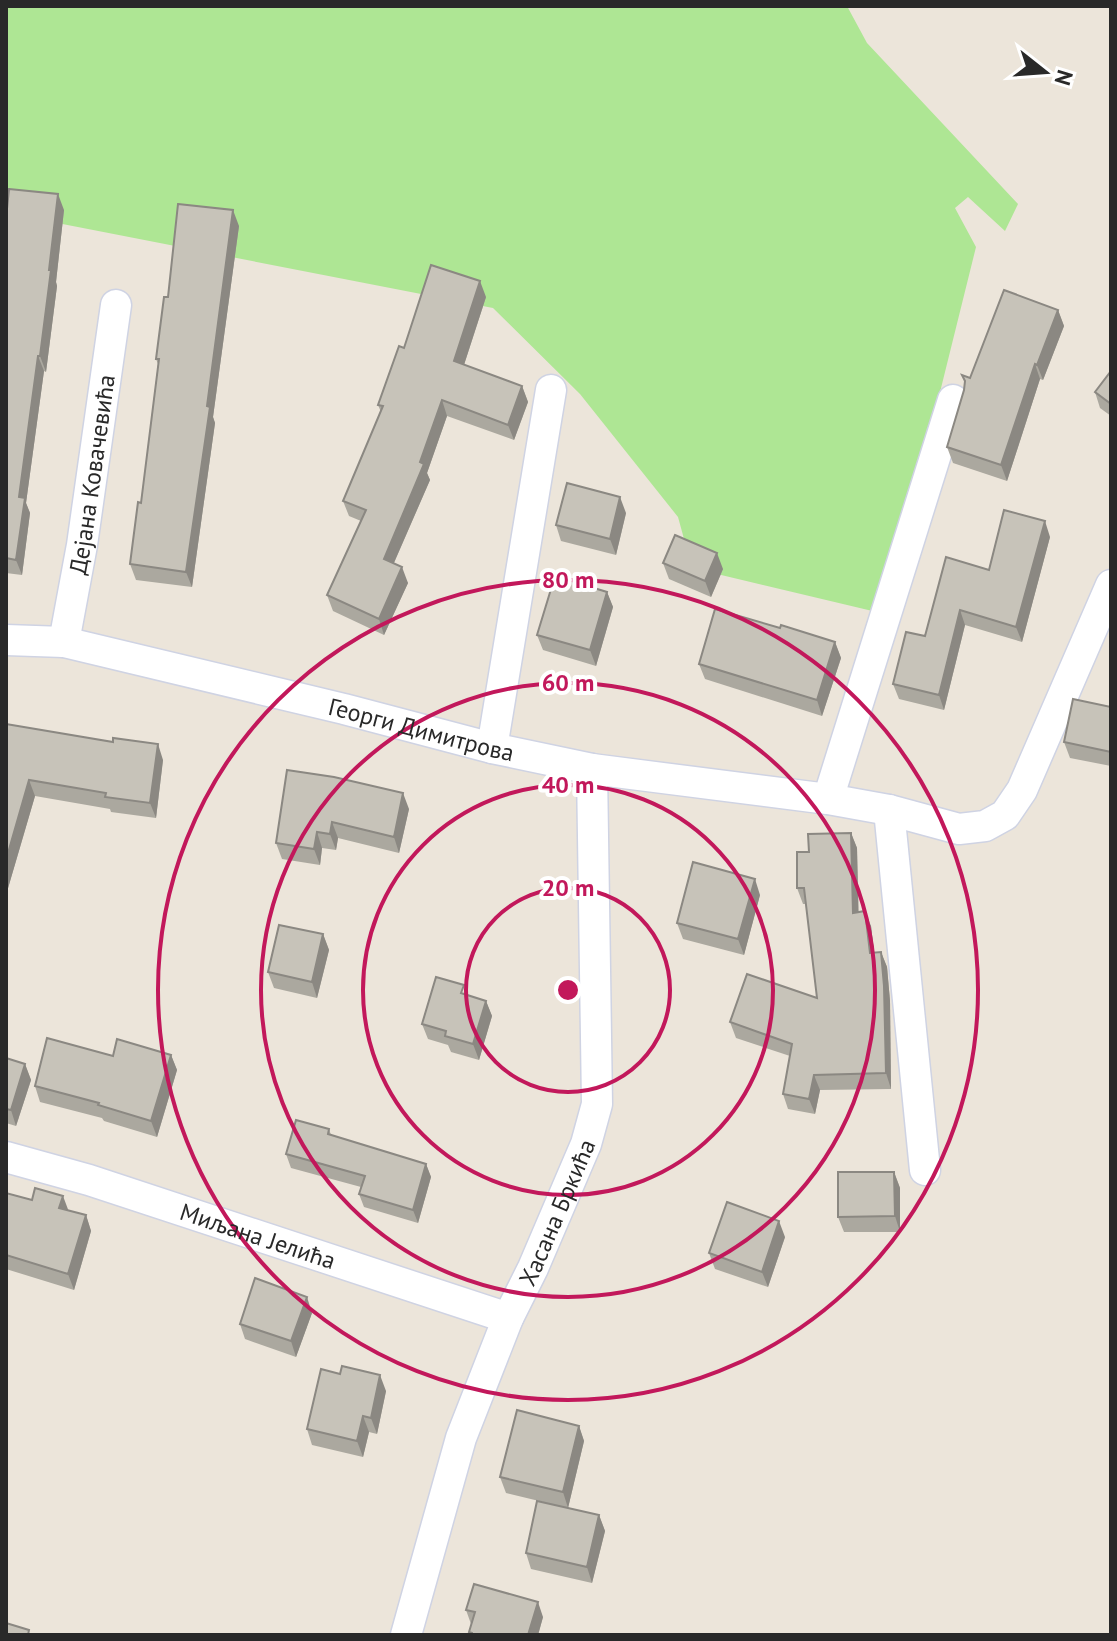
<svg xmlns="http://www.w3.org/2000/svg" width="1117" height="1641" viewBox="0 0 1117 1641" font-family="'PT Sans',sans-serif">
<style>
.green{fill:#aee694}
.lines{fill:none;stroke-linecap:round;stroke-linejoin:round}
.minor-casing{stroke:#cfd3e3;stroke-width:33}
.minor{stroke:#fff;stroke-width:30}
.wall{fill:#aba89f}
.shaded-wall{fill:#8b8882}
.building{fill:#c7c3b9;stroke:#8b8882;stroke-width:2}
.ring{fill:none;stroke:#c2185b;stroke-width:4}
.labels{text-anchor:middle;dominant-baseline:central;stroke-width:8;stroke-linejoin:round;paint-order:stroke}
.street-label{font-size:24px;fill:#292929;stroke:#fff}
.centre{fill:#c2185b;stroke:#fff;stroke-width:4}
.ring-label{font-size:24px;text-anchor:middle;font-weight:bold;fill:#c2185b;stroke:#fff;stroke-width:8;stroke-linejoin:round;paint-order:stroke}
</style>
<rect width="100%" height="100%" fill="#ece5da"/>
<polygon class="green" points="6,6 847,6 867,43 1018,204 1005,231 968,197 955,208 976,247 885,614 692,568 678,517 580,394 493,308 6,213"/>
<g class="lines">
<g class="minor-casing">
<g id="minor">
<path id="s1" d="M6 640 64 642 344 709 492 748 592 769 828 799 889 810 959 829 985 826 1005 815 1022 790 1111 585"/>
<path id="s2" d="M64 642 82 545 116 305"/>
<polyline points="492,748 551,390"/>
<polyline points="828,799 953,400"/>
<polyline points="889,810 925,1170"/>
<path id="s3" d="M6 1157 89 1180 508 1318"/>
<path id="s4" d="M406 1635 461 1438 508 1318 533 1268 586 1144 597 1104 592 769"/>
</g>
</g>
<use href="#minor" class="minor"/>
</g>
<g class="wall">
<polygon points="64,210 56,282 57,286 46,372 44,371 26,503 30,513 22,575 6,573 6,219"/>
<polygon points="239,226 213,417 215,423 192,587 136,580 130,564 141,503 158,364 156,359 168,297"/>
<polygon points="486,297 464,365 522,386 528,402 514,440 447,416 427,473 430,480 394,563 408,583 384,635 333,611 327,595 361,521 349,516 343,501 381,412 378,405 404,348"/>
<polygon points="1058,310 1064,326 1043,380 1040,379 1007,481 953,463 947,447 970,378"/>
<polygon points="1111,371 1111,416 1100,408 1095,392"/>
<polygon points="626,513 616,555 561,541 556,525"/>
<polygon points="1050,537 1022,642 965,625 944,710 899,699 893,684 925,636 989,570"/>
<polygon points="663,563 723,569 711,597 669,579"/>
<polygon points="607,592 613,607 596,666 543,650 537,635"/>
<polygon points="780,628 835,642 841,658 822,716 705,679 699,664"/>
<polygon points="1111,707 1111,766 1070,758 1064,742"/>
<polygon points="6,722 7,724 163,760 156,818 111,812 110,809 35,796 6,895"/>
<polygon points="287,770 409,809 399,853 338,838 336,850 322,848 320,865 282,859 276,843"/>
<polygon points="851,833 857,848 858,912 871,926 874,953 881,952 887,967 890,1001 891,1089 820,1090 815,1114 788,1109 783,1094 790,1056 736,1038 730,1022 817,998 806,904 803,904 797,888 809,852"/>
<polygon points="760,895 744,955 683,939 677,923"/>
<polygon points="323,934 329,950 317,998 274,988 268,972"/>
<polygon points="467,995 486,1001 492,1016 479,1060 451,1052 448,1045 428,1039 422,1024"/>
<polygon points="171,1055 177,1070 157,1137 104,1121 102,1118 40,1102 35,1086 113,1056"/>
<polygon points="6,1058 25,1064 31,1080 16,1126 6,1123"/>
<polygon points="329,1129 331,1135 426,1164 431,1177 418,1223 364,1207 359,1194 361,1187 291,1168 286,1154"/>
<polygon points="894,1172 900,1188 900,1232 844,1232 838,1217"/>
<polygon points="6,1193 86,1215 91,1231 74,1290 6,1269"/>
<polygon points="785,1237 768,1287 715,1269 709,1253"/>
<polygon points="312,1313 296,1357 245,1339 240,1324"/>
<polygon points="340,1374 386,1391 377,1434 369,1432 363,1457 312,1445 307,1429"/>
<polygon points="579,1426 584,1441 568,1508 599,1515 605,1531 592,1583 531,1569 526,1553 564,1507 506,1493 500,1477"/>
<polygon points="466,1610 543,1617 538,1635 470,1635 469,1632 471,1624"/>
</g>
<g class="shaded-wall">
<polygon points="58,194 64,210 56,282 57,286 46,372 40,356"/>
<polygon points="233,210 239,226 213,417 215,423 192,587 186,572"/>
<polygon points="480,281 486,297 460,377 454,361"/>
<polygon points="1058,310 1064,326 1043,380 1037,365"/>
<polygon points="38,356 44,371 26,503 30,513 22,575 16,560 19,497"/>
<polygon points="1035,364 1040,379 1007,481 1001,465"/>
<polygon points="522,386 528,402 514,440 508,425"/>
<polygon points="442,400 447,416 427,473 430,480 389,574 384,559"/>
<polygon points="620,497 626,513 616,555 610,539"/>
<polygon points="1045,521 1050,537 1022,642 1016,627"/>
<polygon points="717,553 723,569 711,597 705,581"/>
<polygon points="402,567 408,583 384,635 379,619"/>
<polygon points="607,592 613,607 596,666 590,650"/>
<polygon points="960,610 965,625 944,710 939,695"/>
<polygon points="835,642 841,658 822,716 817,700"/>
<polygon points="158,744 163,760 156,818 150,803"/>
<polygon points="29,780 35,796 6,895 6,860"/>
<polygon points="403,793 409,809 399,853 394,837"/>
<polygon points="332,822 338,838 336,850 330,834"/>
<polygon points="317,832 322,848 320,865 314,849"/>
<polygon points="851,833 857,848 859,928 853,913"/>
<polygon points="755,879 760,895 744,955 738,939"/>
<polygon points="865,911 871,926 876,968 870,953"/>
<polygon points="323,934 329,950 317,998 312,982"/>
<polygon points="881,952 887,967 890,1001 891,1089 886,1073"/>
<polygon points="486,1001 492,1016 479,1060 473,1044"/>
<polygon points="171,1055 177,1070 157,1137 151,1121"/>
<polygon points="25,1064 31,1080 16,1126 11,1110"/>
<polygon points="814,1075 820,1090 815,1114 809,1099"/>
<polygon points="426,1164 431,1177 418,1223 413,1210"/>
<polygon points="894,1172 900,1188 900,1232 895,1216"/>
<polygon points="63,1196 69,1212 59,1208"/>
<polygon points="86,1215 91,1231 74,1290 68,1274"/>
<polygon points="779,1221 785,1237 768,1287 762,1272"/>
<polygon points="307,1297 312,1313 296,1357 291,1341"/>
<polygon points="380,1375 386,1391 377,1434 371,1418"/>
<polygon points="363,1416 369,1432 363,1457 357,1441"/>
<polygon points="579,1426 584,1441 568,1508 563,1492"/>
<polygon points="599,1515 605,1531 592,1583 587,1567"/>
<polygon points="538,1602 543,1617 538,1635 528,1635"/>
</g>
<g class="building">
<polygon points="9,189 58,194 49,270 51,270 40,356 38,356 19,497 25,498 16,560 6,558 6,219"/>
<polygon points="178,204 233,210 207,406 210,407 186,572 130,564 138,502 141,503 159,359 156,359 164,297 168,297"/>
<polygon points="431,265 480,281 454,361 522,386 508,425 442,400 420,462 424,464 384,559 402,567 379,619 327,595 366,510 343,501 383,406 378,405 399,346 404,348"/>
<polygon points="1004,290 1058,310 1037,365 1035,364 1001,465 947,447 964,390 965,381 962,375 970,378"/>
<polygon points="1111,371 1111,404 1095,392"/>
<polygon points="567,483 620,497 610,539 556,525"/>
<polygon points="1004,510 1045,521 1016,627 960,610 939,695 893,684 906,632 925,636 946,557 989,570"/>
<polygon points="675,535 717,553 705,581 663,563"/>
<polygon points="555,576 607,592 590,650 537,635"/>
<polygon points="715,609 780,628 781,625 835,642 817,700 699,664"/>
<polygon points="1073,699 1111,707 1111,752 1064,742"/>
<polygon points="6,724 113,742 113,738 158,744 150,803 105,797 106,793 29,780 6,860"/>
<polygon points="287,770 334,777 403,793 394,837 332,822 330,834 317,832 314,849 276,843"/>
<polygon points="851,833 853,913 865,911 870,953 881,952 884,986 886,1073 814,1075 809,1099 783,1094 792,1044 730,1022 747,974 817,998 804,888 797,888 797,852 809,852 808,834"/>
<polygon points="693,862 755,879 738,939 677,923"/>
<polygon points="279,925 323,934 312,982 268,972"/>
<polygon points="436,977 464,985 461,993 486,1001 473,1044 445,1036 446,1031 422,1024"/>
<polygon points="47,1038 113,1056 117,1039 171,1055 151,1121 98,1105 99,1103 35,1086"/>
<polygon points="6,1058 25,1064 11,1110 6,1109"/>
<polygon points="296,1120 329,1129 328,1134 426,1164 413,1210 359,1194 365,1176 286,1154"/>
<polygon points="838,1172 894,1172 895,1216 838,1217"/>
<polygon points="35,1188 63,1196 59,1208 86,1215 68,1274 6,1255 6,1193 32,1200"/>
<polygon points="727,1202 779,1221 762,1272 709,1253"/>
<polygon points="255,1278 307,1297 291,1341 240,1324"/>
<polygon points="342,1366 380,1375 371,1418 363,1416 357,1441 307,1429 321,1369 340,1374"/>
<polygon points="517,1410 579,1426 563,1492 500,1477"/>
<polygon points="537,1501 599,1515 587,1567 526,1553"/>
<polygon points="474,1584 538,1602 528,1635 472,1635 472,1633 469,1632 475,1612 466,1610"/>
<polygon points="6,1623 29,1630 28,1635 6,1635"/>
</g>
<g class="ring">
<circle cx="568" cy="990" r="102"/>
<circle cx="568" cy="990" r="205"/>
<circle cx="568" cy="990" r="307"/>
<circle cx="568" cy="990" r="410"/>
</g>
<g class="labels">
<g class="street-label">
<text stroke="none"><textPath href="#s2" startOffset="170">Дејана Ковачевића</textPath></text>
<text stroke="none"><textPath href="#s1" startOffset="426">Георги Димитрова</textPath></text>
<text stroke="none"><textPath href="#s4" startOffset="450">Хасана Бркића</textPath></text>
<text stroke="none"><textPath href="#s3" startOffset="264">Миљана Јелића</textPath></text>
</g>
</g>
<circle cx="568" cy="990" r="12" class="centre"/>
<g class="ring-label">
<text x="568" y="588">80 m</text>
<text x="568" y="691">60 m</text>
<text x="568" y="793">40 m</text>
<text x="568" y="896">20 m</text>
</g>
<rect width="1117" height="1641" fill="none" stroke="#292929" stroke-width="16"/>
<g transform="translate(1045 72) rotate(107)" stroke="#ffffff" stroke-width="6" paint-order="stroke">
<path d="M0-6L14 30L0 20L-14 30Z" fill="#292929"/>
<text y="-12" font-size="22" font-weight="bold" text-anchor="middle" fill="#292929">N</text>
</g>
</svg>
